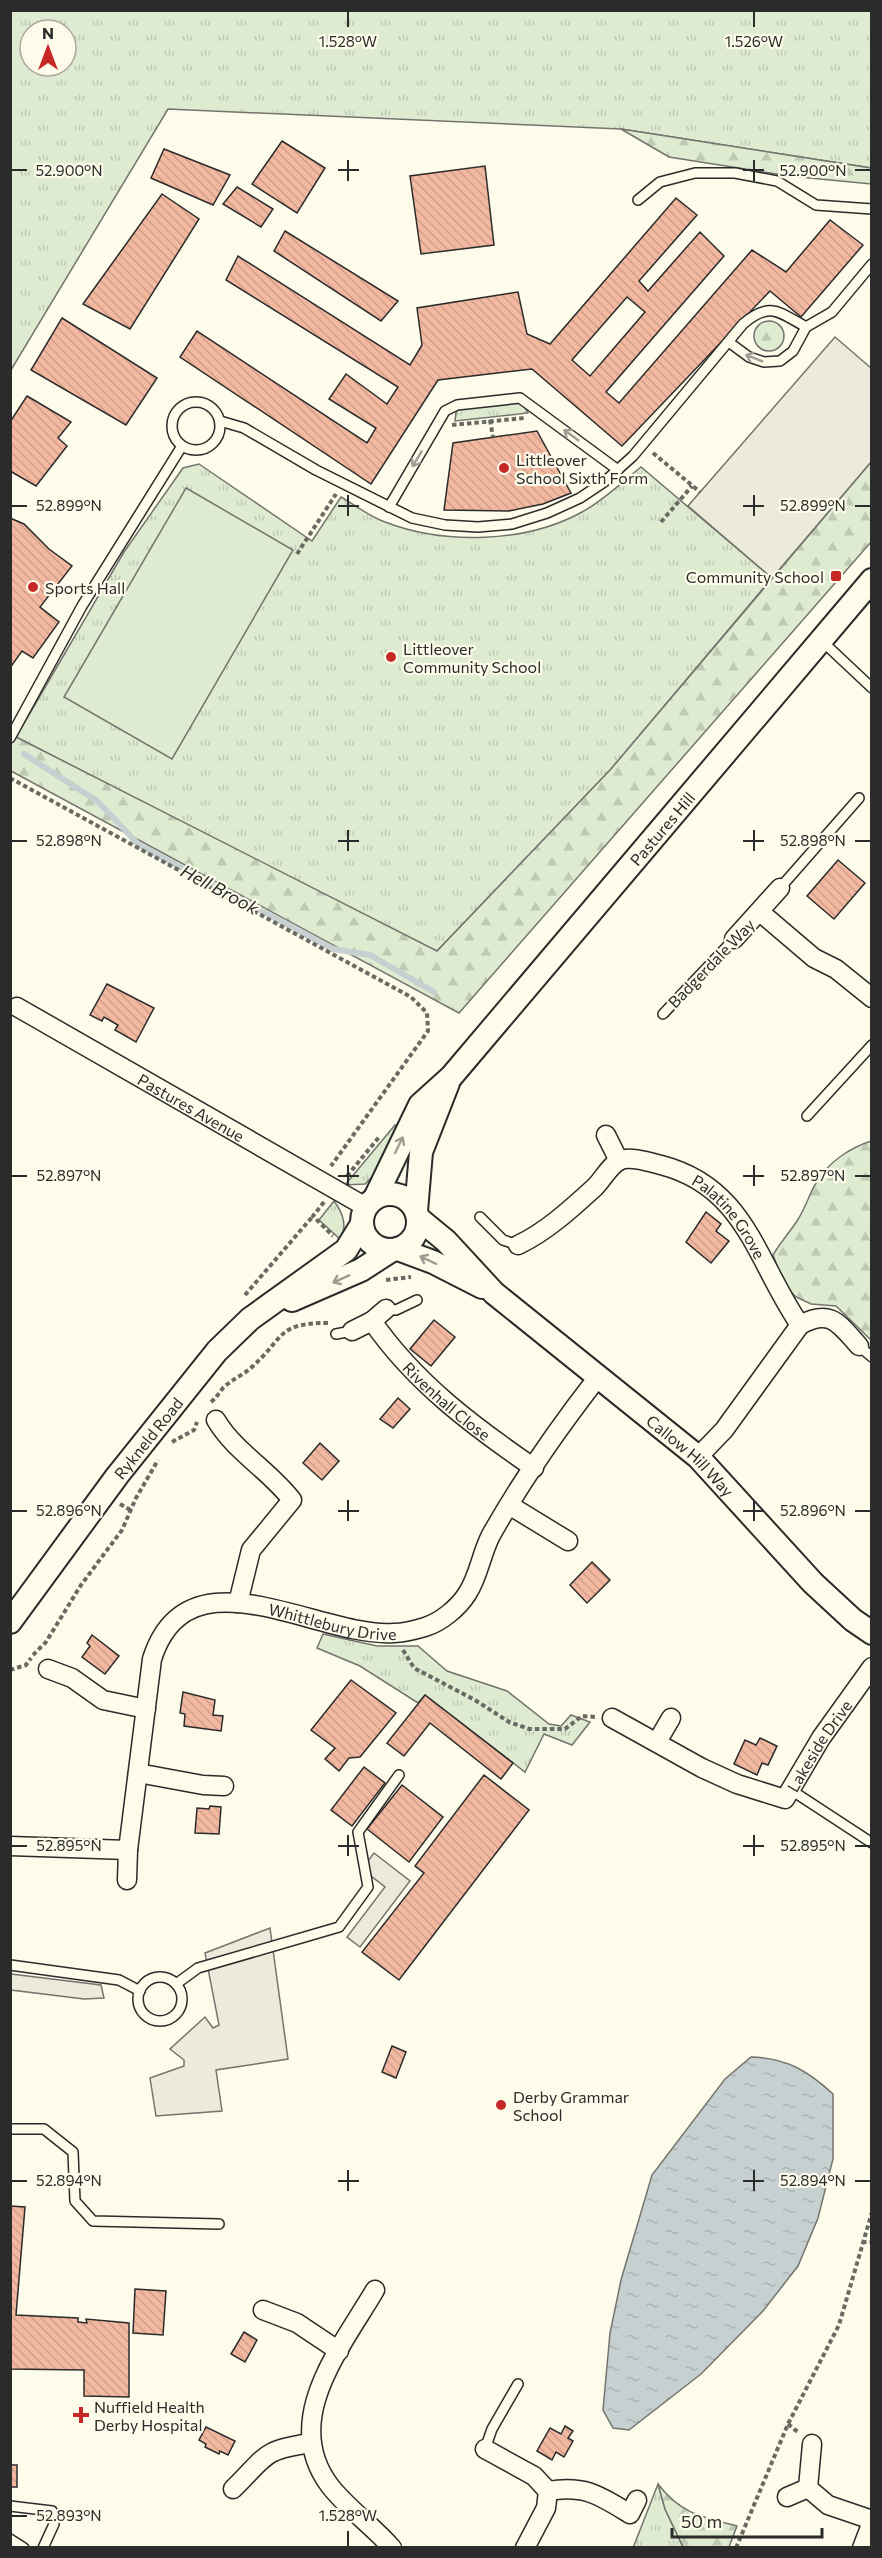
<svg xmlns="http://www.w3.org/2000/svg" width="882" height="2558" viewBox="0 0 882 2558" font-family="Commissioner,sans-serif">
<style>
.grass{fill:url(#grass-tufts);stroke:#74746e;stroke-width:1.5;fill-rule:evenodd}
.forest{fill:url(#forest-firs);stroke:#74746e;stroke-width:1.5}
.pitch{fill:#deebd1;stroke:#74746e;stroke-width:1.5}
.parking{fill:#eceadb;stroke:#74746e;stroke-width:1.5}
.water{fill:url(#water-ripples);stroke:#74746e;stroke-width:1.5}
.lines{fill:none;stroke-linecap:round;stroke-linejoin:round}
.stream{stroke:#c7d0d0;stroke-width:6}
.building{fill:url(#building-back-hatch);stroke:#2b2b2b;stroke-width:1.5;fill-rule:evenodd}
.service-casing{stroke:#2b2b2b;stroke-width:12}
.minor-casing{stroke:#2b2b2b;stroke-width:21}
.tertiary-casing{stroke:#2b2b2b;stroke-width:26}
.path{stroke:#6a6964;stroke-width:4;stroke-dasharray:4.5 3;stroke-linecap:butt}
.service{stroke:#fdfbea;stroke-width:9}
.minor{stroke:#fdfbea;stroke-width:18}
.tertiary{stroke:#fdfbea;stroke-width:22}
.oneway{stroke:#9e9d94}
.ticks{fill:none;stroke:#2b2b2b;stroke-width:2}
.poi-dot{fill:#c62828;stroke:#fdfbea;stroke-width:2}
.labels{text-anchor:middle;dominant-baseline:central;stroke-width:4.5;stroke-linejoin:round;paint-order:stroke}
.poi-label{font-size:16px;fill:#2b2b2b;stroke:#fdfbea;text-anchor:start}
.street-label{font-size:16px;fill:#2b2b2b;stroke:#fdfbea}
.water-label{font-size:18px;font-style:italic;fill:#2b2b2b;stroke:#fdfbea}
.ticks-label{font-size:15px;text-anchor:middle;fill:#2b2b2b;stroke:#fdfbea;stroke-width:4.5;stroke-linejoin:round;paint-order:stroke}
</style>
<defs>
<pattern id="grass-tufts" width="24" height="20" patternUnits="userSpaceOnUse" patternTransform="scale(1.5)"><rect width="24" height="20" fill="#deebd1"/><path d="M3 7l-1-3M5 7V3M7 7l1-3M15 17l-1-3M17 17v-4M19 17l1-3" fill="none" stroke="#bfcab4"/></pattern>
<pattern id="forest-firs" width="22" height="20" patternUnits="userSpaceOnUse" patternTransform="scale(1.5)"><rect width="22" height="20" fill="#deebd1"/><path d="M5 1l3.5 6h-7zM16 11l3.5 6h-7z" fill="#bfcab4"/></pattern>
<pattern id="water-ripples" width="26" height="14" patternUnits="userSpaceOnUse" patternTransform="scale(1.5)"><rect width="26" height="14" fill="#c7d0d0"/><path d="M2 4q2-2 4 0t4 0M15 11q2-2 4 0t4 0" fill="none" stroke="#abb3b3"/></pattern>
<pattern id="building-back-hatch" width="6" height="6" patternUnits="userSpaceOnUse" patternTransform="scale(1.5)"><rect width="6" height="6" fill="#f2b8a0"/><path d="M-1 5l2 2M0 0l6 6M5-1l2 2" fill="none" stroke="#d09e8a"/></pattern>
</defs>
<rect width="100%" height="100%" fill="#fdfbea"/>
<g class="grass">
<path d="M11 11H871V168L621 129 168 109 11 370ZM30 30H66V66H30Z"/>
<polygon points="520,398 528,413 455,421 457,405"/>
<path d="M199 464 312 541 341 497C355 505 370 517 385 522 445 545 526 543 582 512 603 501 622 482 641 467L772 578 611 769 436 952 16 737 124 552 183 468Z"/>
<polygon points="395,1125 399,1125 376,1173 365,1184 345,1185"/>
<path d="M334 1201C343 1213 348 1226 340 1239L319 1220Z"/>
<polygon points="323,1634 377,1646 418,1646 447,1671 507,1691 549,1724 561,1726 571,1715 590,1722 572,1745 544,1734 525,1772 425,1695 418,1703 360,1666 317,1648"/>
<polygon points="658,2484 665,2509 683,2547 633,2548"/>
</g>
<g class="forest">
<polygon points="621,129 871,168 871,184 789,176 669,157"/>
<circle cx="769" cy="336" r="15"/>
<polygon points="871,462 871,542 459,1013 11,771 10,745 16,737 437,951 611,769"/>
<path d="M871 1141V1340L836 1306 811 1304 796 1297 785 1286 773 1255C780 1243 789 1233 797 1221 805 1209 809 1195 816 1183 828 1162 850 1148 871 1141Z"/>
<path d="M658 2484C681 2514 702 2517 737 2526L729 2547H683L665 2509Z"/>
</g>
<polygon class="pitch" points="186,488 293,550 172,759 64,697"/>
<g class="parking">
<polygon points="835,337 871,368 871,462 772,578 688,506"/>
<polygon points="374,1853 410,1881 360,1947 347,1937 385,1887 362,1869"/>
<polygon points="270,1928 288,2059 216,2070 222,2111 156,2116 150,2078 184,2066 184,2060 170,2049 205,2017 213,2028 219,2025 205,1953"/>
<polygon points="11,1974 101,1985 104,1998 84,1999 11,1990"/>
</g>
<path class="water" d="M751 2057C787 2058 808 2071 833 2094V2159L818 2218 798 2266 763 2311 701 2374 629 2430 613 2428 603 2410 610 2333 621 2280 652 2175 725 2079Z"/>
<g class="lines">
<polyline class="stream" points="24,754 97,801 139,845 333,949 370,955 434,992"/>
</g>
<g class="building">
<polygon points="282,141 325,168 297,213 252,184"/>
<polygon points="164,149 230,175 213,205 151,178"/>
<polygon points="485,166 494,245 421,254 410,176"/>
<polygon points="237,187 273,209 261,227 223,204"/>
<polygon points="162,194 199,219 130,329 83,304"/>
<path d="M676 198 697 215 639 281 648 291 700 232 724 256 606 392 619 403 752 250 786 272 830 220 863 245 801 317 770 291 622 446 532 369 438 380 371 484 180 357 197 331 367 443 376 428 329 399 346 374 387 404 398 387 226 280 238 256 410 365 422 345 417 308 518 292 527 334 550 344ZM627 297 645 312 590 376 572 360Z"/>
<polygon points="285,231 398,301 381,321 274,251"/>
<polygon points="62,318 157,378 126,425 31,370"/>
<polygon points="27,396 71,422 58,438 67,446 36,486 10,471 10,422"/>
<polygon points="537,431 571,493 543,504 509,511 444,510 453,443"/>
<polygon points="10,518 24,524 49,549 72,566 40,607 59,622 33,658 22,651 10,668"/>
<polygon points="838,860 865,883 834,919 807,896"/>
<polygon points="107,984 154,1008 136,1042 115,1030 118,1025 104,1017 102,1021 90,1015"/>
<polygon points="706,1212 721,1224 716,1231 729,1241 711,1263 686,1242"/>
<polygon points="434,1320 455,1337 431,1366 410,1349"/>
<polygon points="398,1398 410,1409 393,1428 380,1419"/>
<polygon points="320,1443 339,1461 322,1480 303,1463"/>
<polygon points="592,1562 610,1580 587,1603 570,1585"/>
<polygon points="92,1635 119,1656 105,1674 82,1657 90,1646 87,1643"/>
<polygon points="351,1680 396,1713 360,1757 349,1758 339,1771 325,1759 335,1748 311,1730"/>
<polygon points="183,1692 215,1700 213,1715 223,1716 221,1731 184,1726 185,1714 180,1713"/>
<polygon points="425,1695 513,1763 501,1779 430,1723 404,1756 387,1743"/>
<polygon points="760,1738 777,1746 768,1765 762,1763 757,1775 734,1764 745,1740 756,1745"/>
<polygon points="364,1767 385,1783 352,1826 331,1810"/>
<polygon points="484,1775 529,1810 399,1980 362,1952 424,1873 415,1866"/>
<polygon points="402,1785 443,1817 409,1862 367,1829"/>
<polygon points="210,1806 221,1807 219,1834 195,1833 197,1808 209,1809"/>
<polygon points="392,2046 406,2052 396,2078 382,2072"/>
<polygon points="10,2206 25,2207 16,2315 78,2318 78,2322 87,2323 86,2319 129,2323 129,2397 84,2396 84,2370 10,2369"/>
<polygon points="135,2289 166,2291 163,2335 133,2333"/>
<polygon points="244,2332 257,2340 245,2362 231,2354"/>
<polygon points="565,2426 573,2431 568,2438 573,2441 564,2457 556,2452 552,2460 537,2451 550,2428 561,2434"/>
<polygon points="206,2427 235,2441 228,2455 220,2451 219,2454 205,2447 206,2444 199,2440"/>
<rect x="10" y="2465" width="7" height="22"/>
</g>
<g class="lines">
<g class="service-casing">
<g id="service">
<polyline points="638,200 660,182 695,173 735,173 777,181 816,205 872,209"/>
<polyline points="730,343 749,357 764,362 780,361 793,351 806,327 832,312 872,264"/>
<circle cx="196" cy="426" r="24"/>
<path d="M220 421 244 428 316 470 412 518 445 525 478 527 512 524 547 513 580 498 604 482 633 456 743 324C770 301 779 312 806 327"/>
<polyline points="389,507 445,411 457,405 520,398 618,470"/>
<polyline points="822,641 872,688"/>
<polyline points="10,738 82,606 182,446"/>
<polyline points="780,888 859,798"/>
<polyline points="663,1014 734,939"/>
<polyline points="807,1116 872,1045"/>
<polyline points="480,1217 503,1240 518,1245"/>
<polyline points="386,1309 396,1310 417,1300"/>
<polyline points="336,1334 352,1331"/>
<polyline points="859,1346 872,1357"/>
<polyline points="791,1790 872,1843"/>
<polyline points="10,1965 119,1980 140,1991"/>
<circle cx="160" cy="1999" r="22"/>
<polyline points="176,1984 198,1968 339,1927 368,1887 358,1832 399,1775"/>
<polyline points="10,2129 44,2129 73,2152 75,2201 93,2221 219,2224"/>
<polyline points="485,2449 492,2429 518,2384"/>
<polyline points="10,2506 52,2511 54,2524 43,2548"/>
<polyline points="10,2539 24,2548"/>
</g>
</g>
<g class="minor-casing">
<g id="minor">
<polyline points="760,912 814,958 836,969 872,998"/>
<polyline points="734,939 780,888"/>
<path id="s1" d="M17 1007 366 1207"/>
<polyline points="606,1135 619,1161"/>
<path id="s2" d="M518 1245C546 1232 572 1208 595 1187 603 1179 610 1165 620 1160 632 1156 649 1162 661 1165 746 1187 756 1261 800 1325L724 1430 698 1457"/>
<path id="s3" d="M372 1321C415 1383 473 1426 534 1468"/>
<path d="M800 1325C831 1308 839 1324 859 1346"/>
<polyline points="352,1331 372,1321 386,1309"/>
<path d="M216 1420C235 1452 269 1470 292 1500L251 1550 238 1603"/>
<polyline points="509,1505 568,1541"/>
<polyline points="48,1669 72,1678 103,1700 146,1709"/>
<path id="s4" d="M612 1718 702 1768 737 1784 785 1799 821 1738 872 1667"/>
<polyline points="657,1742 671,1718"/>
<polyline points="138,1773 203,1785 224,1786"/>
<polyline points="10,1846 128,1850 127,1880"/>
<path id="s5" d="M128 1850 152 1659C188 1546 317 1638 394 1633 404 1633 415 1630 425 1627 441 1622 458 1608 467 1594 479 1576 481 1554 491 1535 522 1480 559 1427 598 1377"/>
<path d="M375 2290C341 2348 280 2420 330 2486 348 2509 373 2526 392 2548"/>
<polyline points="263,2310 297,2323 339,2351"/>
<polyline points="812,2444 808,2488 828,2505 872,2520"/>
<polyline points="485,2449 534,2476 548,2491 546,2508 525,2548"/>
<path d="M233 2489C267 2456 261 2450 311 2443"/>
<path d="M548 2491C585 2485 599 2495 630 2514L637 2500"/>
<polyline points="787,2497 808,2488"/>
<polyline points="862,2548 872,2522"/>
</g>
</g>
<g class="tertiary-casing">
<g id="tertiary">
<circle cx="390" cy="1222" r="28"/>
<path id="s6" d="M375 1198 420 1105 451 1077 872 580"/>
<polyline points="416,1211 421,1152 448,1083"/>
<path id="s7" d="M418 1218 446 1241 494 1293 698 1457 813 1583 853 1620 872 1633"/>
<polyline points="398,1249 433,1262 482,1287"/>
<polyline points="292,1300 361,1270 392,1250"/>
<path id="s8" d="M10 1622 117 1476 217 1351 250 1319 346 1250 362 1224"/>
</g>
</g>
<g class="path">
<polyline points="490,420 493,437"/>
<polyline points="452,425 525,418"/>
<polyline points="653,453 700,492"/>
<polyline points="661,522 692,486"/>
<polyline points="297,554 336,494"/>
<polyline points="10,778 411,997 427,1013 428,1031 331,1166"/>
<polyline points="347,1176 380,1136"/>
<polyline points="324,1202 313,1216 333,1236"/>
<polyline points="386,1280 411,1277"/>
<polyline points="245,1295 313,1216"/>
<path d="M211 1402C216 1398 219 1393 223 1388 232 1379 244 1375 253 1366 285 1337 277 1323 328 1323"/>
<polyline points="172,1442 194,1430 197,1422"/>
<polyline points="120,1504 132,1511"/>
<polyline points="403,1650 414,1668 475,1700 509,1722 529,1729 565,1729 582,1716 596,1717"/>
<polyline points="33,1655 46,1642 81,1585 122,1530 136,1498 158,1460"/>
<polyline points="10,1670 26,1665 31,1658"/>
<polyline points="862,2242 872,2242"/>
<polyline points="788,2424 799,2433"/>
<polyline points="736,2548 788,2424 839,2325 872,2212"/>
</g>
<use href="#service" class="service"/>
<use href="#minor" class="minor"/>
<use href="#tertiary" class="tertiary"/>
</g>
<defs><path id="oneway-shaft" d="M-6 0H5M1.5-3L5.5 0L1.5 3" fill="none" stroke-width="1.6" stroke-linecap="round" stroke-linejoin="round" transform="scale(1.5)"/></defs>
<g class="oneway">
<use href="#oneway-shaft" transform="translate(754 358) rotate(-158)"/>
<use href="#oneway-shaft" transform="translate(571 435) rotate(-144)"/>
<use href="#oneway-shaft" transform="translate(417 459) rotate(121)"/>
<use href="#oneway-shaft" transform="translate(399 1145) rotate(-64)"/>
<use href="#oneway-shaft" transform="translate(428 1260) rotate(-155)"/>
<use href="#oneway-shaft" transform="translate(341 1279) rotate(156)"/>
</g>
<path class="ticks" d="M348 12V27M754 12V27M348 160V181M754 160V181M12 170H27M338 170H359M743 170H764M855 170H870M348 495V516M754 495V516M12 506H27M338 506H359M743 506H764M855 506H870M348 830V851M754 830V851M12 841H27M338 841H359M743 841H764M855 841H870M348 1165V1186M754 1165V1186M12 1176H27M338 1176H359M743 1176H764M855 1176H870M348 1500V1521M754 1500V1521M12 1511H27M338 1511H359M743 1511H764M855 1511H870M348 1835V1856M754 1835V1856M12 1846H27M338 1846H359M743 1846H764M855 1846H870M348 2170V2191M754 2170V2191M12 2181H27M338 2181H359M743 2181H764M855 2181H870M12 2516H27M348 2531V2546"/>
<g class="poi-dot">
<circle cx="504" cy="468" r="6"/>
<rect x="830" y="570" width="12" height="12" rx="3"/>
<circle cx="33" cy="587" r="6"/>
<circle cx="391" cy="657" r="6"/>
<circle cx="501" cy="2105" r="6"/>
<path d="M78 2406h6v6h6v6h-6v6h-6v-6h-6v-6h6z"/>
</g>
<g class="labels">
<g class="poi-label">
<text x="516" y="459">Littleover<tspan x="516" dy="18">School Sixth Form</tspan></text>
<text x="824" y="576" text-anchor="end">Community School</text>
<text x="45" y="587">Sports Hall</text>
<text x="403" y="648">Littleover<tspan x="403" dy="18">Community School</tspan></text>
<text x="513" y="2096">Derby Grammar<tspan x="513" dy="18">School</tspan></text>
<text x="94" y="2406">Nuffield Health<tspan x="94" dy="18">Derby Hospital</tspan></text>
</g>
<g class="street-label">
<text stroke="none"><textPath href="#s6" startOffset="471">Pastures Hill</textPath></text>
<text transform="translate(711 963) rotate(-46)">Badgerdale Way</text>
<text stroke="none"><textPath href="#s1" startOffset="201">Pastures Avenue</textPath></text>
<text stroke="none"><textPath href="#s2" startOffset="264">Palatine Grove</textPath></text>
<text stroke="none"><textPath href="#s3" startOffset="110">Rivenhall Close</textPath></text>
<text stroke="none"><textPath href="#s8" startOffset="230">Rykneld Road</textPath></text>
<text stroke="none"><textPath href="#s7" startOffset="362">Callow Hill Way</textPath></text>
<text stroke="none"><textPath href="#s5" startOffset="402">Whittlebury Drive</textPath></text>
<text stroke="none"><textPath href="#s4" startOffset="255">Lakeside Drive</textPath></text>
</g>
<g class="water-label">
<text transform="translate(220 889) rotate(28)">Hell Brook</text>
</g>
</g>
<g class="ticks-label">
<text x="348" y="47">1.528°W</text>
<text x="754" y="47">1.526°W</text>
<text x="69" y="176">52.900°N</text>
<text x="813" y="176">52.900°N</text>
<text x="69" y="511">52.899°N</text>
<text x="813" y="511">52.899°N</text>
<text x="69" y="846">52.898°N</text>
<text x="813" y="846">52.898°N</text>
<text x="69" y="1181">52.897°N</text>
<text x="813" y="1181">52.897°N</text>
<text x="69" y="1516">52.896°N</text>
<text x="813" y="1516">52.896°N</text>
<text x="69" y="1851">52.895°N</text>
<text x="813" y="1851">52.895°N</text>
<text x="69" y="2186">52.894°N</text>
<text x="813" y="2186">52.894°N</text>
<text x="69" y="2521">52.893°N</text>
<text x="348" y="2521">1.528°W</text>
</g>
<rect width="882" height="2558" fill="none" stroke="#2b2b2b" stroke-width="24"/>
<g transform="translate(48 48)"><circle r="28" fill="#fdfbea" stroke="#a9a89e" stroke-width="1.5"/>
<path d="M0-4.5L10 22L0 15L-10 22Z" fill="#c62828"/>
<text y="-9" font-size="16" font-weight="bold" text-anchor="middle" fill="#2b2b2b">N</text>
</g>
<path d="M672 2528v9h150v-9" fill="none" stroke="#2b2b2b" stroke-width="3"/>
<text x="681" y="2528" font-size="18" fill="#2b2b2b" stroke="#fdfbea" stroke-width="4.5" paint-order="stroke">50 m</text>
</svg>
